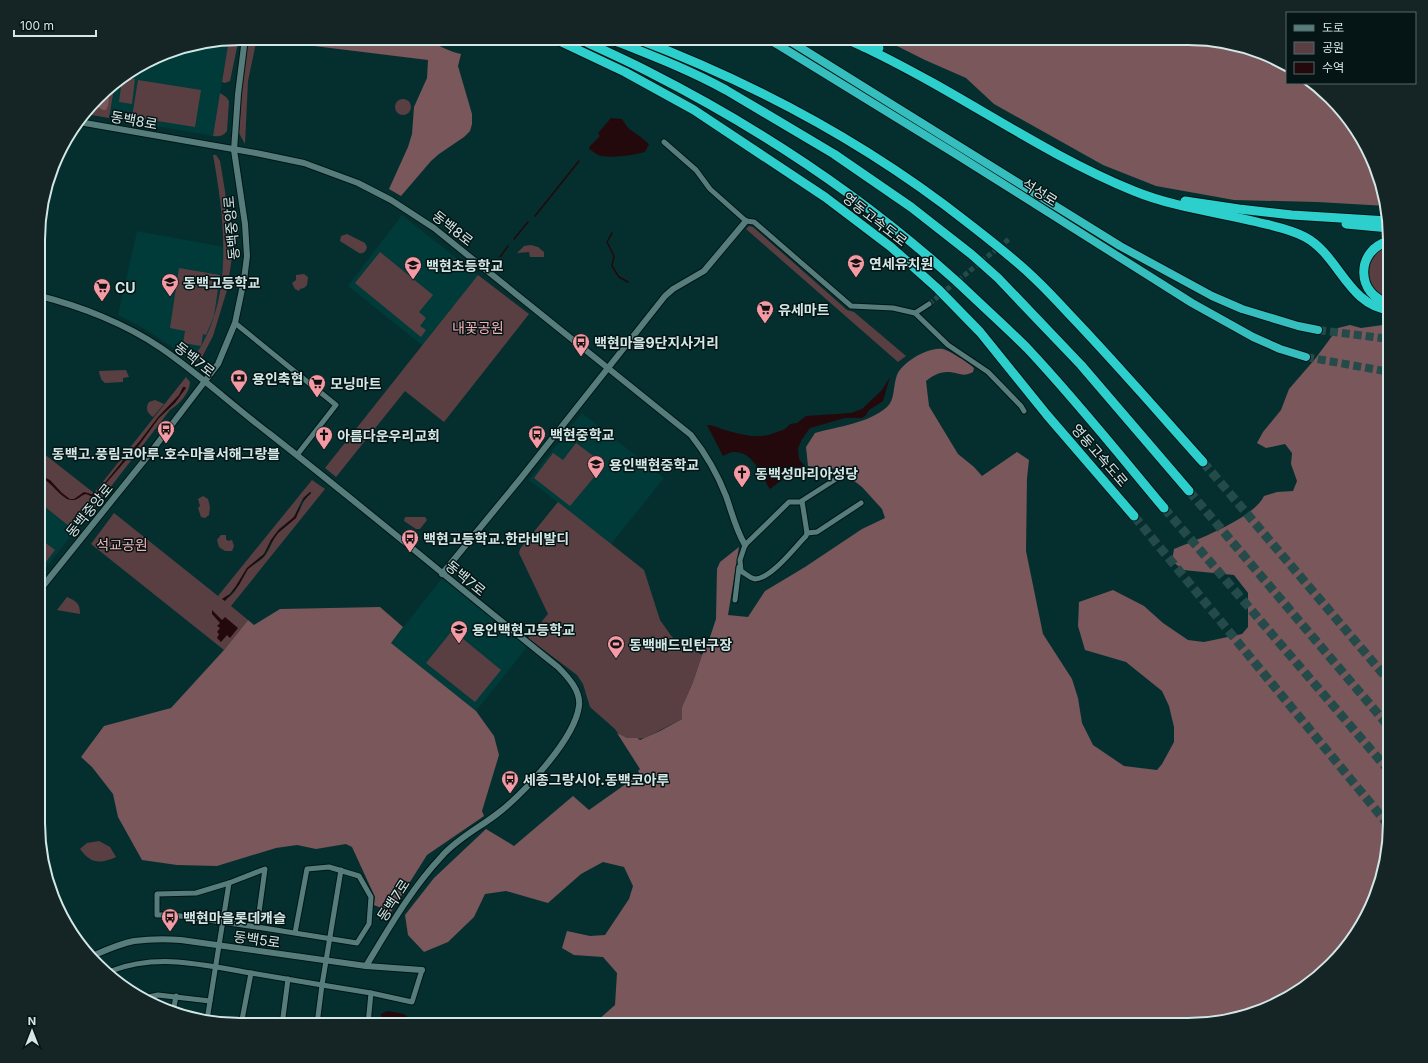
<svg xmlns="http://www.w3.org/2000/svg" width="1428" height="1063" viewBox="0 0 1428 1063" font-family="Inter,'Noto Sans KR',sans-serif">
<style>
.built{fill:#003a39}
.green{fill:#5a3f42;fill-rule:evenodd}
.forest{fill:#7a575a}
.water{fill:#23080c}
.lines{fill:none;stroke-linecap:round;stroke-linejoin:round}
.stream{stroke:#23080c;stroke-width:1.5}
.minor-tunnel{stroke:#244b4a;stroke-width:5;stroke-dasharray:5 2.5;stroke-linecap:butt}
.trunk-tunnel{stroke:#244b4a;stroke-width:8;stroke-dasharray:8 4;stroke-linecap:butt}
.motorway-tunnel{stroke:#244b4a;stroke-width:9;stroke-dasharray:9 4.5;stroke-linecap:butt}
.minor-casing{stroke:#001615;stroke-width:7}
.tertiary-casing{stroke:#001615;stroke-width:8}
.trunk-casing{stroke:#001615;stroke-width:10}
.motorway-casing{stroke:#001615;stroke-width:11}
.minor{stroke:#567d7c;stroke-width:5}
.tertiary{stroke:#567d7c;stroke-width:6}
.trunk{stroke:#35bebd;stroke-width:8}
.motorway{stroke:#2dcfcd;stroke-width:9}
.labels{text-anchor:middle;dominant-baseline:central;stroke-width:3;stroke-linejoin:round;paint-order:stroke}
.street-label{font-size:14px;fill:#d3e7e6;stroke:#051414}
.poi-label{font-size:14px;font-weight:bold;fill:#d3e7e6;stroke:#051414;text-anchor:start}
.park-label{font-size:14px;fill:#f3b2b8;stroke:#051414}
.rim{fill:none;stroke:#d3e7e6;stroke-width:2}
</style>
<rect width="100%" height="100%" fill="#052f2e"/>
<g class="built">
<polygon points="213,42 228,45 213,136 109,118 115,83 175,49"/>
<polygon points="402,215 478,275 423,346 348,286"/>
<polygon points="137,231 224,247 224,261 215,318 207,337 192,360 143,328 118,315"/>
<polygon points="582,413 664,478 611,544 529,480"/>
<polygon points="39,502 75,531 39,576"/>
<polygon points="442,578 528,646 476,711 391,643"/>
</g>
<g class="green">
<polygon points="239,38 230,81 225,83 222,82 228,45 213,42"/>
<polygon points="249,38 257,38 248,81 245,144 239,133 243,76"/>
<polygon points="125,77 135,79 132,104 119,102 122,79"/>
<polygon points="138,80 201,90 195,127 132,117"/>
<polygon points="115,83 109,118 86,114 107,88"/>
<path d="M220 93 226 97 229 101 227 131C223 136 219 137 213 136Z"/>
<circle cx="403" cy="107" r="8"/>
<path d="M213 155H216L220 161 225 191 232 257 227 290 213 336 201 359 195 362 192 360C235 303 225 221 213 155Z"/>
<polygon points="749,226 753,227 847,310 854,312 906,356 898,362 746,229"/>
<path d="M347 234 365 243 367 247C366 252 363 254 359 253L340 241 341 236Z"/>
<polygon points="531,245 538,247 544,252 544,257 530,257 529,252 517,253 524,246"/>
<path d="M1390 245V298C1382 297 1373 292 1370 284 1366 274 1368 255 1378 249 1381 247 1386 246 1390 245Z"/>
<polygon points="380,252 433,295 419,312 426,318 420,326 426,330 421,337 355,283"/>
<polygon points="179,268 220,275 214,316 206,335 203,334 201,346 183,343 185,331 170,328"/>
<polygon points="304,274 308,277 307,285 304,288 300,289 299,291 295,289 292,283 296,280 296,275"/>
<polygon points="478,275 529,314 444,422 405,391 336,477 325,468"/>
<path d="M126 370 129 377 123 378V382L105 383C101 380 100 377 99 371Z"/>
<path d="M186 377 190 382C190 393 179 404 170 410L99 502 75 531 39 502V450L94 493Z"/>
<path d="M155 400 164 404 153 417C147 413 145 408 149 402Z"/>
<polygon points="576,443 600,461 600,470 570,506 534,478 553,453 563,460"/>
<path d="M312 480 325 489 231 606 248 620 224 650 91 544 114 513 218 596ZM310 492 311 493C300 503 303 507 296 516 292 523 284 527 278 533 272 540 270 550 264 557 259 562 252 565 247 570 241 578 235 600 222 599L230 594 236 586 247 568 264 554 271 540 279 529 294 517 303 498Z"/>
<polygon points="203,496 208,499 210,507 209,515 205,518 201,517 198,508 200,506 198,499"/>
<path d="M558 502 644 570 660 620 672 637 702 655 693 682 682 707V719L645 738C635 740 620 739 615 729L590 707 583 684 577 675 528 638 548 614 519 553 520 549Z"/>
<polygon points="405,517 425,517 427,520 420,529 416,529 404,521"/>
<polygon points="221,535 226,535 226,539 228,541 232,540 234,546 232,551 225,551 219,547 217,540"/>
<polygon points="39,538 55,550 39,571"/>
<path d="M67 597C76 601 80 603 80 614L57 610Z"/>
<polygon points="451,632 456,633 501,670 475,702 426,663"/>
<path d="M99 841 110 847 116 857C100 864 91 864 80 849L87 843Z"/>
</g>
<g class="forest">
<path d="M257 38H422C435 43 447 51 461 54L458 66 472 114V124L470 131 464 137 439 154 431 161 401 196 389 189 408 147 412 134 414 107 427 78 428 60 257 39Z"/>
<polygon points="881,38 1201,38 1265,53 1287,67 1287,83 1313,83 1321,88 1369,151 1386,200 1387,206 1317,202 1234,200 1156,186 1103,165 994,104 966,78 925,60"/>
<path d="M108 87C109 95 110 103 106 110H103L93 104Z"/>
<path d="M1390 324V837L1375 901 1340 956 1277 1004 1228 1021 1188 1025H583L598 1020 615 1005 617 973 603 957 574 955 562 948 567 931 590 936 605 935 629 899 633 886 624 867 603 862 581 874 548 903 506 891 485 894 474 917 448 942 424 952 408 935 405 915 434 878 486 829 514 846 573 796 589 810 640 774 638 771 640 769 617 733 627 738H637L640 740 660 731 682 719V707L693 682 702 655 709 640 716 619 717 569 720 562 739 547 728 615 748 617 765 591 805 567 862 529 885 518 882 509 862 487 839 469 808 466 806 447 815 433C839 426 867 424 887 407 895 400 893 385 897 375 902 362 929 346 943 349 950 351 969 363 974 368L973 372C962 378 959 372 947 372 939 372 932 376 926 381L929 406 941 426 958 454 974 467 982 476 1017 452 1029 460 1027 478 1026 551 1043 634 1072 679 1078 698 1082 723 1093 745 1124 766 1157 770 1162 764 1174 742V727L1169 706 1162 691 1126 662 1085 650 1078 626 1079 602 1113 590 1144 606 1163 623 1188 640 1204 642 1242 634 1248 627V593L1234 575 1183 570 1172 561 1174 549C1197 540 1254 518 1264 496L1277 492 1293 491 1297 481 1291 464 1292 453 1285 444 1266 448 1257 443 1263 432 1281 410 1289 389 1315 359 1338 328 1350 325 1361 328Z"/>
<polygon points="380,607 403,627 391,643 476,711 494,736 499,755 482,811 484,816 427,855 391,912 374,905 375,897 352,847 346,844 316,849 297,845 276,848 217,866 177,865 142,860 118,817 113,794 92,767 81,757 104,726 171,708 224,650 248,620 254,625 280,609"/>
</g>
<g class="water">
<path d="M611 118 622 119 628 128 642 138 649 144 645 152C635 155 608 159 598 155 595 153 592 151 589 149L590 146 600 136 598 133Z"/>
<path d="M890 377 883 401 869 410 866 415 862 418H845L810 428 802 439 798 448 799 459 804 465 791 471 782 480 770 489C761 476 754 452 735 452 731 452 727 454 723 456L707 425C714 425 718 428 725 430 743 435 759 440 777 432 783 430 786 429 790 424L797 423 806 416 851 413 862 409 882 390Z"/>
<path d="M183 387H185L186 388 175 403 159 418 140 444 95 496 93 497 86 494C81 495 77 501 72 500 61 500 51 480 39 477V475L50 480 62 493 70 499H74L84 492 95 495 129 453 139 442 158 417 179 395Z"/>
<polygon points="310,492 311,493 302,502 296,518 278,533 271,543 264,556 248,569 239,585 225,601 222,599 230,594 236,586 247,568 264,554 271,540 277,532 294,517 304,498"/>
<polygon points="212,610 222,620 225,617 238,628 230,638 227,635 221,642 217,638 219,634 217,632 220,628 217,626 220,623 212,614"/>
<path d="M387 1011C398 1013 410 1012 411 1025H380L381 1014Z"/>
</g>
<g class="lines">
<g class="stream">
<polyline points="535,216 579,161"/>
<polyline points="612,233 607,242 614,256 612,266 619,277 628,282"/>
<polyline points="514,239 528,222"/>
<polyline points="500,257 508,246"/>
</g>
<polyline class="minor-tunnel" points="929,304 1009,239"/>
<g class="trunk-tunnel">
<polyline points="1318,330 1390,339"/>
<polyline points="1306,357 1390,372"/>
</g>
<g class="motorway-tunnel">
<polyline points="1203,462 1390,682"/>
<polyline points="1189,491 1390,728"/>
<polyline points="1164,508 1390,772"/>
<polyline points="1134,516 1390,827"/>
</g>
<g class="minor-casing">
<g id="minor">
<polyline points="664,142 696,170 710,189 746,221 754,222 851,306 893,308 915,313 948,345 988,372 1021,406 1024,411"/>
<polyline points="915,313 929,304"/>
<polyline points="235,323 336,405 297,455"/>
<path d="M802 501 807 533 806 536C795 547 771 579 755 579 750 578 746 574 741 571L740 560 745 545 789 502H800L836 479"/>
<polyline points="807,533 817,532 861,503"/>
<polyline points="735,600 739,567"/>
<polygon points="265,869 257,927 173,915 157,915 157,894 196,893 229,883"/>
<polyline points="257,927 357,943 369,924 371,897 359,876 329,867 307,869 295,933"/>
<path d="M114 979 111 971C158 953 203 965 251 973"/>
<polyline points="371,993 412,1002 422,970"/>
<polyline points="143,998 158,995 210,1001"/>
<polyline points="173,1012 176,996"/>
<polyline points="207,1020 229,883"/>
<polyline points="241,1025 251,973 322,985 341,870"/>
<polyline points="282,1025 288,979"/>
<polyline points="316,1025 344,1022 368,1024 371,993 322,985 317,1024"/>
</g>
</g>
<g class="tertiary-casing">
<g id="tertiary">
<path d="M79 122 256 153 304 163 358 183 391 200 434 228 691 435C706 454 717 473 726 496 732 513 736 530 745 545"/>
<path d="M40 296C80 306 126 324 161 348 199 374 233 406 270 434 367 510 462 590 558 667 568 677 581 691 579 706 575 739 523 794 497 814 479 828 458 838 442 856 411 889 389 928 366 966"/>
<polyline points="442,574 521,478 665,296 673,289 704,271 746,221"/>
<polyline points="39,591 147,457 218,364 235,323 244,280 247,256 245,224 234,150 238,94 245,38"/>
<path d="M92 956C106 950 119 944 134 941 150 939 166 939 181 940L366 966 422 970"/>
</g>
</g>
<g class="trunk-casing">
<g id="trunk">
<polyline points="766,38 780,46 954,153 1192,303 1253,337 1280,349 1306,357"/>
<polyline points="785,38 1120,246 1212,296 1242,309 1298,326 1318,330"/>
</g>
</g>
<g class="motorway-casing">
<g id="motorway">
<polyline points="553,38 625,72 694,110 825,197 891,247 938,289 980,332 1047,415 1134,516"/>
<path d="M577 38C601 49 626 60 649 72 771 134 888 214 986 309 1000 322 1014 335 1027 348 1075 399 1119 454 1164 508"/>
<path d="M608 38C648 54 688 69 726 90L834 154 911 207 971 254 998 278 1081 365 1189 491"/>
<path d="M635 38C754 83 868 144 968 223 990 240 1012 257 1032 276 1045 288 1058 302 1070 315 1116 363 1159 413 1203 462"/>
<path d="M844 38C854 42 863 47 872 51 893 61 913 72 933 83 999 120 1063 162 1134 191 1173 207 1216 212 1257 222 1273 226 1290 229 1305 237 1339 255 1348 306 1390 310"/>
<polyline points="860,38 879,48"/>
<polyline points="1185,201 1239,209 1292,215 1388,221"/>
<polyline points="1346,224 1389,228"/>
<path d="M1390 303C1356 297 1354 249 1390 241"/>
</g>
</g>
<use href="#minor" class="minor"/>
<use href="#tertiary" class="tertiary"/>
<use href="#trunk" class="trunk"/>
<use href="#motorway" class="motorway"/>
</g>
<defs>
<g id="school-pin" transform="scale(0.9)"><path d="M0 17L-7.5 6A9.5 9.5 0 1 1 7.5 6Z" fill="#f49aa4" stroke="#051414"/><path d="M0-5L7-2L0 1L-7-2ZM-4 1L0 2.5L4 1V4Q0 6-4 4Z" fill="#111"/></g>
<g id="supermarket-pin" transform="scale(0.9)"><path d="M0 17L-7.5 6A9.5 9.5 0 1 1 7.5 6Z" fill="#f49aa4" stroke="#051414"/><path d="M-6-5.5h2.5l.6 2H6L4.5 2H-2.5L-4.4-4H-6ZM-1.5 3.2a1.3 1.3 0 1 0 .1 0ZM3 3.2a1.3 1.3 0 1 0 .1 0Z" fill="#111"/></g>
<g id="bus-pin" transform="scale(0.9)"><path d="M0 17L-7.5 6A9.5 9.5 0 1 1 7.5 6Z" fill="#f49aa4" stroke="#051414"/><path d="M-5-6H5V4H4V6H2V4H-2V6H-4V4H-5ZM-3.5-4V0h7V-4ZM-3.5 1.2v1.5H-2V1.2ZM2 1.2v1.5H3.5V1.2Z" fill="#111"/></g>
<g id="bank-pin" transform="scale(0.9)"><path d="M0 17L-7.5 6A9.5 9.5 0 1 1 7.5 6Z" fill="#f49aa4" stroke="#051414"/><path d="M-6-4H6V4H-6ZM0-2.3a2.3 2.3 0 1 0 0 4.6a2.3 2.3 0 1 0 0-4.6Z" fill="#111"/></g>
<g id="church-pin" transform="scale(0.9)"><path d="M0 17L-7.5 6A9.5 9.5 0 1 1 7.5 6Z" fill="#f49aa4" stroke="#051414"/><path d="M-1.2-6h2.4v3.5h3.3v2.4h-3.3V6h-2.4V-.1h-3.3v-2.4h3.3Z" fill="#111"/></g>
<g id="stadium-pin" transform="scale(0.9)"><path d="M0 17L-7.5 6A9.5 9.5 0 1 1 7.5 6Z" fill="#f49aa4" stroke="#051414"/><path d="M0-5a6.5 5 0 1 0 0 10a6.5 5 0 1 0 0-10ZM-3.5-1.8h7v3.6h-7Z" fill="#111"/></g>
</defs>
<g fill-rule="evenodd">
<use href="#school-pin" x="856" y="263"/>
<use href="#school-pin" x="413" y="265"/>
<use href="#school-pin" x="170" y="282"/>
<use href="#supermarket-pin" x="102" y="287"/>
<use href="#supermarket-pin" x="765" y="309"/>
<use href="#bus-pin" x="581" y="342"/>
<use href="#bank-pin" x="239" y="378"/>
<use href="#supermarket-pin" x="317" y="383"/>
<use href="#bus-pin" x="166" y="429"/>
<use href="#bus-pin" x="537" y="434"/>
<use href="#church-pin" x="324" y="435"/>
<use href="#school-pin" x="596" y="464"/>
<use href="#church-pin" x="742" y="473"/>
<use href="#bus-pin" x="410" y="538"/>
<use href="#school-pin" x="459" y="629"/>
<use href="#stadium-pin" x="616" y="644"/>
<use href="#bus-pin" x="510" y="779"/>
<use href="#bus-pin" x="170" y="917"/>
</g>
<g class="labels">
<g class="street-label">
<text transform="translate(134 120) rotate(10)">동백8로</text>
<text transform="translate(1040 192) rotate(32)">석성로</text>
<text transform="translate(875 219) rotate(38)">영동고속도로</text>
<text transform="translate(231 228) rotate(-95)">동백중앙로</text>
<text transform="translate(453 228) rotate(38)">동백8로</text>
<text transform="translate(195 359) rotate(38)">동백7로</text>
<text transform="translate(1100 455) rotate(49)">영동고속도로</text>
<text transform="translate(89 510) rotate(-51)">동백중앙로</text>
<text transform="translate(466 578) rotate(39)">동백7로</text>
<text transform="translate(393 900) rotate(-57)">동백7로</text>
<text transform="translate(257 939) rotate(8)">동백5로</text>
</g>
<g class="poi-label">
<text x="869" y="263">연세유치원</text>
<text x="426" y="265">백현초등학교</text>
<text x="183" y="282">동백고등학교</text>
<text x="115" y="287">CU</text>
<text x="778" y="309">유세마트</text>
<text x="594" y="342">백현마을9단지사거리</text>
<text x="252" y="378">용인축협</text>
<text x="330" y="383">모닝마트</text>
<text x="550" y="434">백현중학교</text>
<text x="337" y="435">아름다운우리교회</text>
<text x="166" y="453" text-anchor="middle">동백고.풍림코아루.호수마을서해그랑블</text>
<text x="609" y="464">용인백현중학교</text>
<text x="755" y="473">동백성마리아성당</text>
<text x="423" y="538">백현고등학교.한라비발디</text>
<text x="472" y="629">용인백현고등학교</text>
<text x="629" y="644">동백배드민턴구장</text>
<text x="523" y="779">세종그랑시아.동백코아루</text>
<text x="183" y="917">백현마을롯데캐슬</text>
</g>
<g class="park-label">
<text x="478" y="327">내꽃공원</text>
<text x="122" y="544">석교공원</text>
</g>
</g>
<path d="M0 0H1428V1063H0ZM240 45H1188A195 195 0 0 1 1383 240V823A195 195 0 0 1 1188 1018H240A195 195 0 0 1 45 823V240A195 195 0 0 1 240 45Z" fill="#152525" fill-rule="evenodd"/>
<path class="rim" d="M240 45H1188A195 195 0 0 1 1383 240V823A195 195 0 0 1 1188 1018H240A195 195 0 0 1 45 823V240A195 195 0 0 1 240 45Z"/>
<rect x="1286" y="12" width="130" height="72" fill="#051414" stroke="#576868"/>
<rect x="1294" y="25" width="20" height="6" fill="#567d7c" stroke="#576868"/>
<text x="1322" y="32" font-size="12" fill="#d3e7e6">도로</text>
<rect x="1294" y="42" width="20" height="12" fill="#5a3f42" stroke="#576868"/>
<text x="1322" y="52" font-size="12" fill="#d3e7e6">공원</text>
<rect x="1294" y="62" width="20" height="12" fill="#23080c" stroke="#576868"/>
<text x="1322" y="72" font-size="12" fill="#d3e7e6">수역</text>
<g transform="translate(32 1031)" stroke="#051414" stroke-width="3" paint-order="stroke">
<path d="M0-3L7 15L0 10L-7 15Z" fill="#d3e7e6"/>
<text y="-6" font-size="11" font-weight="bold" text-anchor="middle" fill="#d3e7e6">N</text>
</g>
<path d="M14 30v6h82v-6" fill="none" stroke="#d3e7e6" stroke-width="2"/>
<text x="20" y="30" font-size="12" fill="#d3e7e6" stroke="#051414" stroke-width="3" paint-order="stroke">100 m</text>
</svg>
